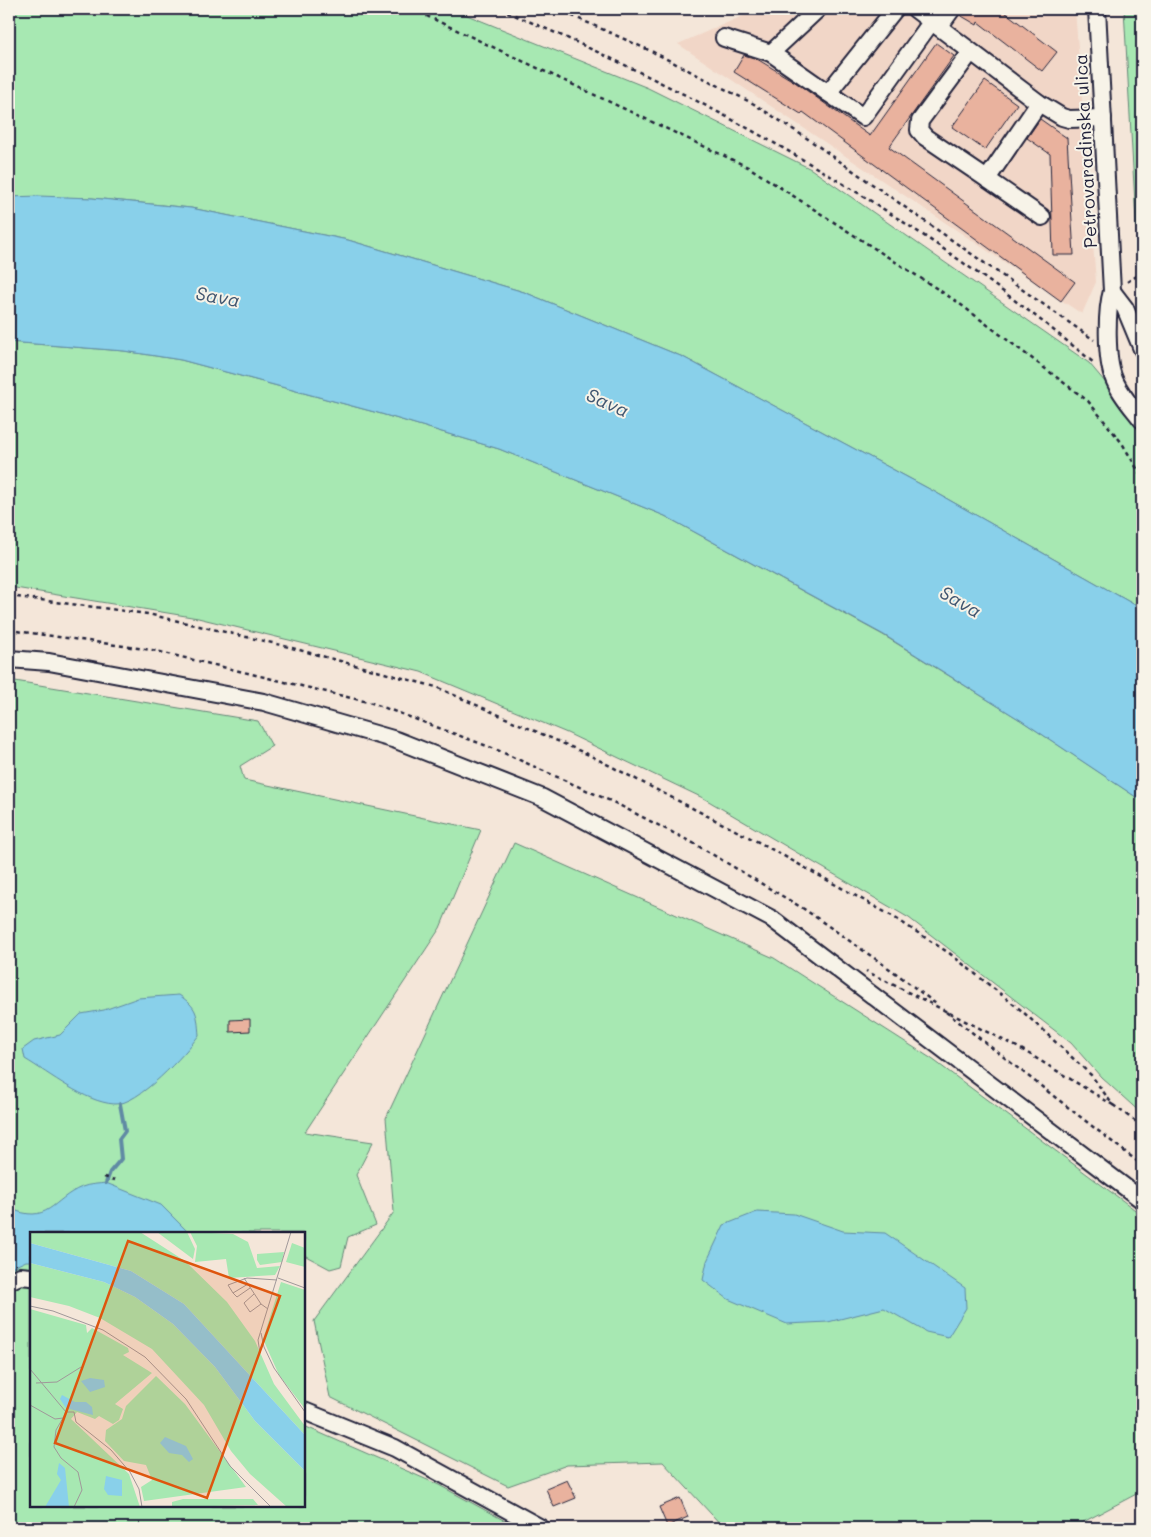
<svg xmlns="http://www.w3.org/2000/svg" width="1151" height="1537" viewBox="0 0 1151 1537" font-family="Mali,sans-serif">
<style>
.built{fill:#f1d6c7}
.green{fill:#a7e8b2;stroke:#648576}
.water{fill:#89d0ea;stroke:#608aa4}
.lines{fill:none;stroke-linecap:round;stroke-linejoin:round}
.stream{stroke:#608aa4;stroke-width:4}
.building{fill:#e9b29e;stroke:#22223b}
.minor-casing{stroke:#22223b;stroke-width:20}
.path{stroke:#22223b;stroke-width:2.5;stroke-dasharray:4 4;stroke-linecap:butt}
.minor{stroke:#f7f3e8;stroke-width:16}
.labels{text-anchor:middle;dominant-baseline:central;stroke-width:4;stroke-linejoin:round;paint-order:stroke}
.street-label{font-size:18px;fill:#22223b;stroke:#f7f3e8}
.water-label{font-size:19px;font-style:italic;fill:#415670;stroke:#f7f3e8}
.inset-road{fill:none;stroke:#a0989a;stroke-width:1}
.view{fill:#de560e;fill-opacity:0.15;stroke:#de560e;stroke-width:2.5}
.inset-edge{fill:none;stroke:#22223b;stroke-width:2.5}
</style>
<rect width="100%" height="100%" fill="#f4e6d9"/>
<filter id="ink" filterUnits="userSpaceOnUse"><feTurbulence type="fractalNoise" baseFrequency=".02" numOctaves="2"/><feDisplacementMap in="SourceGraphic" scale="10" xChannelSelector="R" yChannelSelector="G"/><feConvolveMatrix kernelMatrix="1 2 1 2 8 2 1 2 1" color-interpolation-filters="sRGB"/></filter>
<g filter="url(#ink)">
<polygon class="built" points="759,9 1075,9 1096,282 1082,314 678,44"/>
<g class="green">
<polygon points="9,9 452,9 648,88 811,169 1089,363 1142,426 1142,609 935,492 683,357 524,292 348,240 191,208 92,198 9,197"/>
<polygon points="1124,9 1142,9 1142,328"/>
<polygon points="9,342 124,351 181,360 378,413 499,449 665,516 883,635 1022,721 1142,801 1142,1114 1101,1077 1071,1043 909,918 705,799 567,733 421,672 198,618 9,587"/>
<polygon points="9,680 258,721 272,746 240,766 244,780 481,830 440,928 305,1132 373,1142 356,1175 376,1225 348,1237 341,1266 330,1269 304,1255 304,1233 31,1233 31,1506 304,1506 304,1426 439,1485 518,1528 9,1528"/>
<polygon points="514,843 774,958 932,1059 1142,1215 1142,1491 1072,1528 724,1528 663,1462 567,1465 508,1486 330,1397 314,1321 394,1212 386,1118"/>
</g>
<g class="water">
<polygon points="39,196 92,198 191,208 348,240 524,292 683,357 935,492 1142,609 1142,801 1022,721 884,635 665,516 499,449 378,413 181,360 124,351 9,342 9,197"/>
<path d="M179 995C198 1008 197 1014 199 1035 186 1053 138 1106 114 1104 85 1102 50 1074 25 1059L23 1049 34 1041 60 1035 81 1014 104 1010 138 998Z"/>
<path d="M106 1183 161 1205 189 1233H31V1261H26L9 1269V1208C49 1226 52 1199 82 1187 89 1184 99 1184 106 1183Z"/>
<polygon points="757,1212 794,1214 843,1231 885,1233 965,1288 966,1308 948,1337 926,1332 884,1308 828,1322 787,1324 728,1299 703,1280 707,1261 724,1225"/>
</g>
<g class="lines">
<polyline class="stream" points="106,1183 110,1172 121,1159 119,1139 125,1131 120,1104"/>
</g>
<g class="building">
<polygon points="962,9 1001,9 1057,52 1042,71 978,22 977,25 960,15"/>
<polygon points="936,43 954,56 889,147 1075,282 1061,301 803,112 801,114 734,72 744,55 757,59 795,82 870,136"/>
<polygon points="985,81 1017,104 985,150 952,127"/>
<polygon points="1040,119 1067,138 1074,255 1053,255 1050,154 1027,138"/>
<polygon points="250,1019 250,1031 230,1032 230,1020"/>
<polygon points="567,1480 576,1498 554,1507 546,1489"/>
<polygon points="680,1498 688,1517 667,1526 659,1507"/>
</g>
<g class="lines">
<g class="minor-casing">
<g id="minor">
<polyline points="818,9 771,53 828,93 895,9"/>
<polyline points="915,9 1039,103 1062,117 1069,119 1103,118"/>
<path d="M1097 9 1112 291C1106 311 1106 360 1114 379 1120 394 1132 407 1142 420"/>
<polyline points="939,27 952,9"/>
<polyline points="724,38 771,53"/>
<polyline points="971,52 920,121 919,130 925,137 987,179 1039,103"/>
<polyline points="828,93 863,117 932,21"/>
<polyline points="987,179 1042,217"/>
<polyline points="1112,291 1125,308 1142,349"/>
<polyline points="9,659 49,662 264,702 396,740 543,798 772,919 1142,1200"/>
<polyline points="9,1281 20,1276 31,1277"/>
<polyline points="304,1411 395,1448 541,1528"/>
</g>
</g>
<g class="path">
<polyline points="412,9 750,168 956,301 1088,401 1122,443 1142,477"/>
<path d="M500 9C713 98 916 215 1094 363"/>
<polyline points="557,9 651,51 754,104 808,139 1094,340"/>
<polyline points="1127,282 1142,273"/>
<polyline points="9,596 148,614 281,645 436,687 589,755 764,845 892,916 949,953 1022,1011 1091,1075 1113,1105 1021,1049 866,971"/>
<polyline points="9,630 152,650 372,703 495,749 615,803 695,844 804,909 897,974 936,1004"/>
<polyline points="946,1012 1142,1165"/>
<polyline points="1113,1105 1142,1126"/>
<polyline points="104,1177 115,1180"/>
</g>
<use href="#minor" class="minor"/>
</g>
</g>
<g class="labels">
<g class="street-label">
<text transform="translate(1085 151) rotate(-93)">Petrovaradinska ulica</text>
</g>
<g class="water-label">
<text transform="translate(218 296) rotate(10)">Sava</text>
<text transform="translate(608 402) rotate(24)">Sava</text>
<text transform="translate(961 601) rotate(30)">Sava</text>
</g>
</g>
<g transform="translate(30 1232)">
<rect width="275" height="275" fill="#f4e6d9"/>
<path d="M0 0H110L155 29 197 70 225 109 244 152 275 194V203L154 72 101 39 0 11ZM127 0H157L165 17 163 27ZM160 0 203 2 218 10 227 36 250 34 245 43 199 46 196 27 165 30 167 14ZM262 11 275 16V35L256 30ZM254 20 252 30 230 33 227 28V22ZM0 31 74 50 105 65 143 92 185 135 225 189 275 239V275H257L220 242 201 219 174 173 122 117 70 86 39 74 0 65ZM251 50 275 58V177L249 143 233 107ZM0 77 56 93 57 101 62 96 98 116 99 120 93 123 122 141 85 172 93 177 89 188 83 192 69 184 65 187 47 180 41 187 99 242 110 275H0ZM126 144 155 172 216 255 114 269 111 255 122 248 116 233 94 229 75 209 76 198 92 187 96 174ZM153 267H223L228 273 142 275V270Z" fill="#a7e8b2"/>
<path d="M0 11 101 39 154 72 275 203V239L225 189 185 135 143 92 105 65 74 50 0 31ZM60 146 74 148 75 155 60 160 51 149ZM32 163 45 170H56L62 175 63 183 36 176 30 167ZM135 205 156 214 163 227 159 230 152 223 139 221 130 211ZM29 231 35 236 39 275H15L31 248 27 242ZM76 244 92 248V264L78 263 74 257Z" fill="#89d0ea"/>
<path class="inset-road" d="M214 46 231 72 238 77M248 46 275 56M218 52 203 61 198 53 217 46 247 48M203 61 207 65 220 56M224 62 214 71 220 80 231 72M0 74 23 79 73 98 115 125 156 167 200 234 241 275M231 101 234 115 244 136 275 180M230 121 228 108 261 0M0 137 36 180 33 186 25 187 0 173M6 151 27 150 51 135M36 180H44L46 190 81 218 100 240 109 257 112 275M33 186 26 198 24 215 31 226 48 240 52 258 44 275"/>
<path class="view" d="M98 9 250 64 177 266 25 211Z"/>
<rect width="275" height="275" class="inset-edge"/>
</g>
<rect width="1151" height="1537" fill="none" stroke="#f7f3e8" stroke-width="30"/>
<rect x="15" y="15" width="1121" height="1507" fill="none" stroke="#22223b" stroke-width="2" filter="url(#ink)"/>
</svg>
